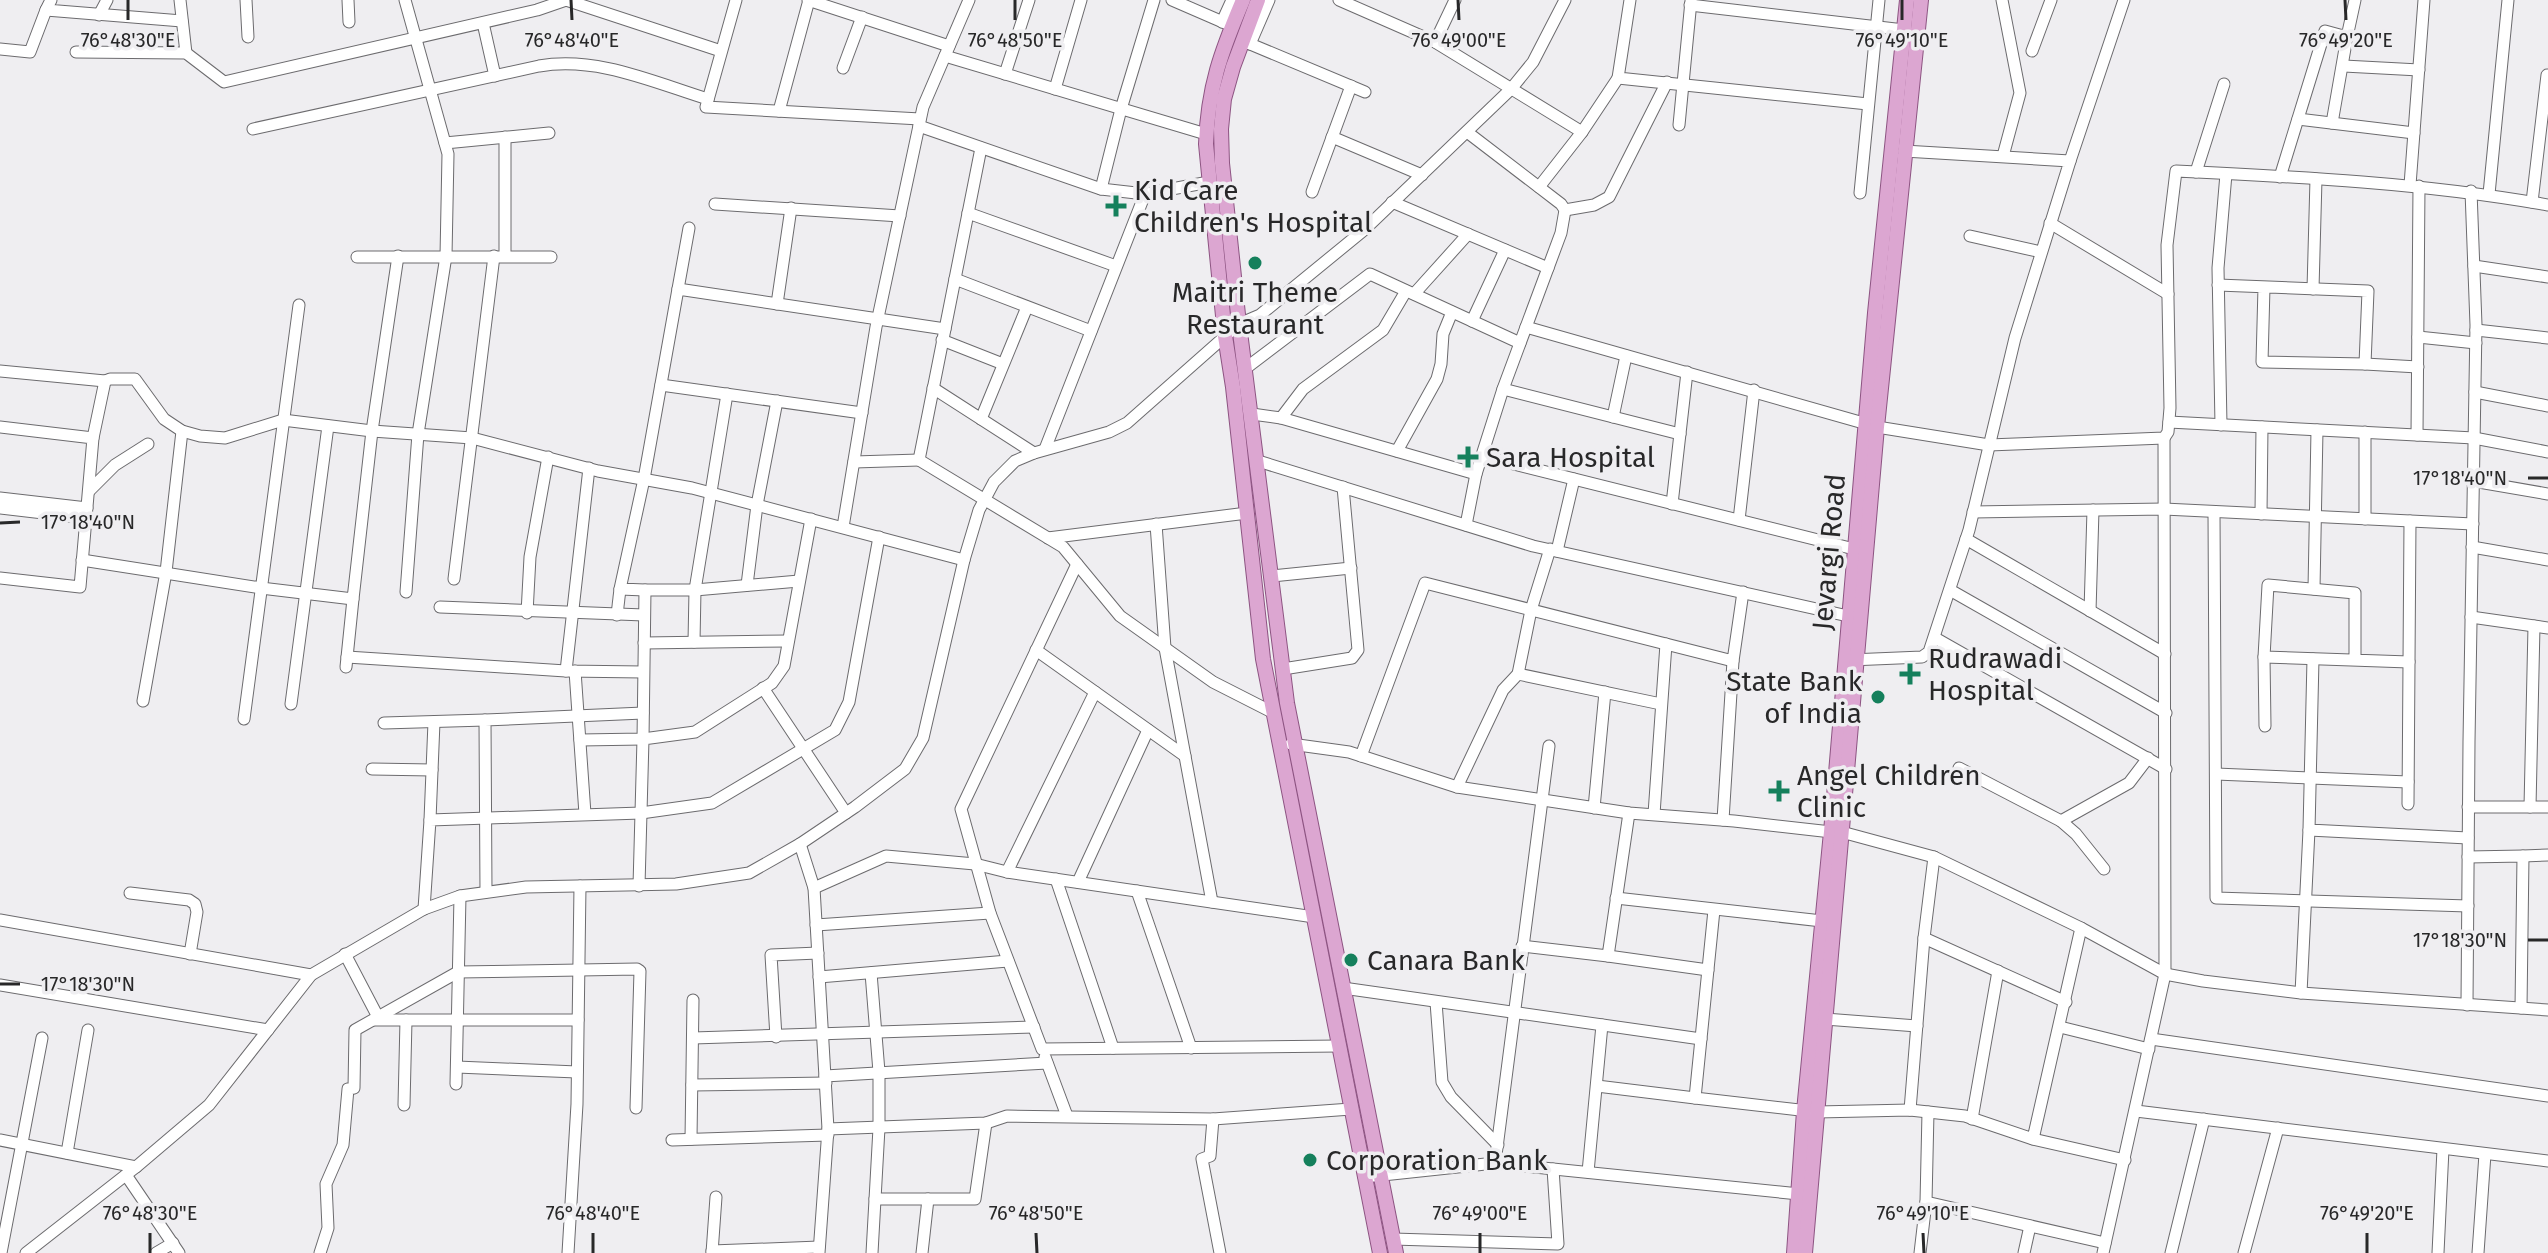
<svg xmlns="http://www.w3.org/2000/svg" width="2548" height="1253" viewBox="0 0 2548 1253" font-family="'Fira Sans',sans-serif">
<style>
.lines{fill:none;stroke-linecap:round;stroke-linejoin:round}
.minor-casing{stroke:#6c6b6e;stroke-width:13}
.major-casing{stroke:#8d5482;stroke-width:16}
.minor{stroke:#fff;stroke-width:11}
.major{stroke:#dca6d1;stroke-width:14}
.ticks{fill:none;stroke:#282829;stroke-width:3}
.poi-dot{fill:#15805c;stroke:#efeef1;stroke-width:3}
.labels{text-anchor:middle;dominant-baseline:central;stroke-width:7;stroke-linejoin:round;paint-order:stroke}
.poi-label{font-size:28px;fill:#282829;stroke:#efeef1;text-anchor:start}
.street-label{font-size:28px;fill:#282829;stroke:#efeef1}
.ticks-label{font-size:20px;text-anchor:middle;fill:#282829;stroke:#efeef1;stroke-width:7;stroke-linejoin:round;paint-order:stroke}
</style>
<rect width="100%" height="100%" fill="#efeef1"/>
<g class="lines">
<g class="minor-casing">
<g id="minor">
<polyline points="51,0 46,10 182,21"/>
<polyline points="180,0 186,53"/>
<polyline points="246,0 248,37"/>
<polyline points="348,0 349,22"/>
<polyline points="405,0 448,154 446,256 418,434 406,592"/>
<polyline points="736,0 706,107 920,119"/>
<polyline points="808,0 949,46"/>
<polyline points="1154,0 1121,109 1101,189 1145,194 1209,182"/>
<polyline points="1172,0 1232,26"/>
<polyline points="1339,0 1435,42 1582,132"/>
<polyline points="1630,0 1618,78 1868,104"/>
<polyline points="2002,0 2020,93 2003,156"/>
<polyline points="1690,5 1904,30"/>
<polyline points="99,15 107,0"/>
<polyline points="1222,22 1232,0"/>
<polyline points="483,23 495,76"/>
<polyline points="1243,41 1365,92"/>
<polyline points="1435,42 1455,0"/>
<polyline points="1250,44 1269,0"/>
<polyline points="0,49 30,52 46,10"/>
<polyline points="2032,51 2051,0"/>
<polyline points="76,52 186,53 224,82 537,10 566,0 721,51"/>
<polyline points="945,56 1206,134"/>
<polyline points="2344,66 2419,70"/>
<polyline points="843,68 862,17"/>
<polyline points="1005,74 1029,0"/>
<polyline points="1055,89 1081,0"/>
<polyline points="779,111 809,0"/>
<polyline points="2298,119 2414,133"/>
<polyline points="2332,123 2347,37"/>
<polyline points="1679,125 1691,1"/>
<polyline points="919,126 1101,189"/>
<path d="M253 129 539 66C597 56 653 82 708 99"/>
<polyline points="1332,137 1422,175"/>
<polyline points="445,143 549,133"/>
<polyline points="981,148 919,460 1063,547 1120,616 1213,682 1274,713"/>
<polyline points="2070,161 2124,0"/>
<polyline points="2196,172 2224,84"/>
<polyline points="2280,177 2325,31 2347,37 2355,0"/>
<polyline points="2410,185 2424,0"/>
<polyline points="1539,187 1582,132 1618,78"/>
<polyline points="1312,192 1351,86"/>
<polyline points="1860,193 1879,0"/>
<polyline points="2489,194 2508,0"/>
<polyline points="1392,202 1548,268"/>
<polyline points="2532,202 2547,75"/>
<polyline points="715,204 900,216"/>
<polyline points="1565,210 1594,205 1609,197 1667,82"/>
<polyline points="968,213 1116,266"/>
<polyline points="2050,223 2168,294"/>
<polyline points="1970,236 2041,252"/>
<polyline points="505,255 505,137"/>
<polyline points="357,257 551,257"/>
<polyline points="2474,266 2548,277"/>
<polyline points="955,279 1091,331"/>
<polyline points="2218,285 2368,291 2365,364 2262,362 2264,287"/>
<polyline points="678,289 689,228"/>
<polyline points="2313,289 2316,179"/>
<polyline points="1414,294 1468,234"/>
<polyline points="777,304 791,208"/>
<polyline points="1472,321 1505,250"/>
<polyline points="1526,327 1867,424"/>
<polyline points="2476,330 2548,338"/>
<polyline points="2418,337 2476,343"/>
<polyline points="942,340 1003,364"/>
<polyline points="2365,364 2418,367"/>
<polyline points="1246,368 1370,274 1520,343"/>
<polyline points="0,371 105,381"/>
<polyline points="661,385 862,413"/>
<polyline points="933,388 1034,453"/>
<polyline points="1503,389 1680,434"/>
<polyline points="2475,392 2548,406"/>
<polyline points="1252,414 1281,418 1476,474 1503,389 1561,233 1565,210 1561,204 1467,132"/>
<polyline points="1613,417 1626,356"/>
<polyline points="1281,418 1303,389 1383,330 1406,291"/>
<polyline points="981,419 1027,307"/>
<polyline points="2169,422 2474,438 2548,452"/>
<polyline points="2221,425 2218,268 2226,174"/>
<polyline points="0,427 93,438 80,587 0,578"/>
<path d="M1877 427 1989 445 2164 438 2168 432 2170 408 2167 245 2176 171C2301 177 2424 183 2548 205"/>
<polyline points="2417,435 2419,186"/>
<polyline points="93,438 105,381 110,379 135,379 164,419 182,431 200,436 225,438 283,420 372,431 472,438 598,471 692,488 964,560"/>
<polyline points="1045,449 1145,194"/>
<polyline points="1397,451 1437,379 1441,364 1443,334 1452,312"/>
<polyline points="1482,456 1854,549"/>
<polyline points="1258,461 1533,546 1848,616"/>
<polyline points="854,462 919,460"/>
<polyline points="2473,481 2548,494"/>
<polyline points="89,491 115,465 148,444"/>
<polyline points="0,498 87,508"/>
<polyline points="1672,504 1687,372"/>
<polyline points="0,508 86,518"/>
<polyline points="1973,512 2164,509 2473,524"/>
<polyline points="2214,512 2216,898 2468,906"/>
<polyline points="2261,514 2262,427"/>
<polyline points="2365,519 2365,432"/>
<polyline points="1739,520 1754,390"/>
<polyline points="1156,524 1165,648 1212,902"/>
<polyline points="1466,525 1476,474"/>
<polyline points="843,527 876,327 923,107 969,0"/>
<polyline points="1048,538 1247,513"/>
<polyline points="1966,539 2165,654"/>
<polyline points="2472,547 2548,560"/>
<polyline points="1550,549 1531,610 1518,674 1661,704"/>
<polyline points="1557,551 1574,479"/>
<polyline points="82,560 261,588 353,599 372,431 398,256"/>
<polyline points="1077,564 961,809 990,913 1042,1049 1339,1046"/>
<polyline points="1272,576 1351,568"/>
<polyline points="454,579 494,256"/>
<polyline points="747,585 757,505 777,401"/>
<polyline points="2314,589 2317,430"/>
<polyline points="645,590 620,589 644,479 678,289 945,329"/>
<polyline points="1950,590 2166,713"/>
<polyline points="440,607 644,615"/>
<polyline points="2090,611 2093,510"/>
<polyline points="527,613 530,557 548,457"/>
<polyline points="617,615 620,589"/>
<polyline points="2471,617 2548,628"/>
<polyline points="1935,638 2166,769"/>
<polyline points="694,642 695,590 727,394"/>
<polyline points="644,643 788,641"/>
<polyline points="1036,650 1185,756"/>
<polyline points="347,657 566,671 643,672"/>
<polyline points="2264,657 2265,726"/>
<polyline points="2313,659 2309,830 2468,838"/>
<polyline points="1850,660 1922,657 1929,652 1969,530 2015,338 2070,161 1904,151"/>
<polyline points="2355,660 2355,593 2268,585 2264,657 2409,662"/>
<polyline points="346,667 353,599"/>
<polyline points="1283,669 1352,658 1358,650 1343,487"/>
<polyline points="566,671 589,468"/>
<polyline points="575,671 585,814"/>
<polyline points="763,688 846,813"/>
<polyline points="143,701 166,572 182,431"/>
<polyline points="291,704 328,426"/>
<polyline points="244,719 299,305"/>
<polyline points="384,723 485,720"/>
<polyline points="580,740 643,739 645,590 695,590 799,581"/>
<polyline points="1291,744 1349,752 1457,787 1629,813 1734,821 1849,834 1934,857 2081,928 2165,974 2203,981 2301,993 2548,1010"/>
<polyline points="1361,756 1425,583 1733,661 1743,592"/>
<polyline points="1959,768 2061,821 2076,834 2104,869"/>
<polyline points="372,769 432,770"/>
<polyline points="2216,774 2408,782"/>
<polyline points="1457,787 1503,690 1518,674"/>
<polyline points="2408,804 2410,521"/>
<polyline points="2468,807 2548,807"/>
<polyline points="2530,807 2534,626"/>
<polyline points="1594,808 1605,692"/>
<polyline points="1654,814 1666,644"/>
<polyline points="430,820 434,722"/>
<polyline points="1723,820 1733,661"/>
<polyline points="2061,821 2129,783 2148,758"/>
<polyline points="800,844 814,888 828,1129 819,1253"/>
<polyline points="2523,856 2548,855"/>
<polyline points="2468,857 2523,856 2521,1008"/>
<polyline points="1007,872 1095,692"/>
<polyline points="1056,879 1113,1048"/>
<polyline points="1078,882 1148,730"/>
<polyline points="639,886 643,739 695,732 772,683 784,666 811,519"/>
<polyline points="814,888 886,856 975,864 1007,872 1314,917"/>
<polyline points="1137,891 1191,1048"/>
<polyline points="486,892 485,720 643,713"/>
<polyline points="130,893 189,900 195,904 197,912 190,954"/>
<polyline points="1616,898 1822,921"/>
<polyline points="424,909 430,820 641,813 712,803 835,730 849,702 879,537"/>
<polyline points="1714,910 1695,1098 1817,1112 1910,1110 1965,1116 2033,1139 2081,928"/>
<polyline points="0,920 311,975"/>
<polyline points="816,925 990,913"/>
<polyline points="1924,938 2066,1002"/>
<polyline points="1522,946 1608,956 1629,813"/>
<polyline points="345,954 378,1017"/>
<polyline points="1608,956 1708,970"/>
<polyline points="871,973 879,1072 879,1128 872,1253"/>
<polyline points="819,977 1008,961"/>
<polyline points="0,985 268,1030"/>
<polyline points="1343,988 1701,1039"/>
<polyline points="2301,993 2309,830"/>
<polyline points="1436,1002 1442,1082 1451,1097 1498,1145"/>
<polyline points="2467,1005 2469,742 2476,325 2471,191"/>
<polyline points="1825,1019 1917,1026"/>
<polyline points="375,1020 578,1020"/>
<polyline points="2060,1027 2149,1049"/>
<polyline points="776,1037 771,955 818,953"/>
<polyline points="693,1038 1034,1027"/>
<polyline points="2151,1039 2548,1096"/>
<polyline points="1045,1057 1067,1116"/>
<polyline points="457,1067 577,1072"/>
<polyline points="825,1076 1047,1063"/>
<polyline points="456,1084 460,896"/>
<polyline points="692,1085 826,1083"/>
<polyline points="1597,1086 1695,1098"/>
<polyline points="404,1105 406,1020"/>
<polyline points="1910,1110 1924,938 1934,857"/>
<polyline points="2136,1111 2548,1161"/>
<polyline points="1213,1119 1210,1156 1202,1159 1220,1253"/>
<polyline points="1972,1119 1998,971"/>
<polyline points="828,1129 986,1123 1007,1116 1213,1119 1351,1109"/>
<polyline points="691,1139 693,1000"/>
<polyline points="2033,1139 2125,1160"/>
<polyline points="0,1140 136,1167"/>
<polyline points="672,1140 828,1135"/>
<polyline points="67,1153 88,1030"/>
<polyline points="1495,1163 1549,746"/>
<polyline points="1588,1172 1602,1025"/>
<polyline points="126,1175 179,1253"/>
<polyline points="1364,1177 1495,1163 1799,1194"/>
<polyline points="875,1199 975,1199 986,1123"/>
<polyline points="1926,1202 2105,1243"/>
<polyline points="1393,1239 1558,1244 1553,1169"/>
<polyline points="712,1251 819,1247"/>
<polyline points="1,1253 42,1038"/>
<polyline points="26,1253 136,1167 209,1105 311,975 424,909 460,896 526,887 676,884 749,873 800,844 855,807 905,769 923,738 964,560 979,510 994,482 1015,461 1034,453 1109,432 1127,423 1239,324 1260,315 1364,230 1511,89 1533,62 1565,0"/>
<polyline points="156,1253 173,1243"/>
<polyline points="320,1253 328,1228 326,1184 343,1145 348,1089 354,1088 355,1030 458,972 637,969 640,971 636,1108"/>
<polyline points="568,1253 577,1104 580,886"/>
<polyline points="712,1253 716,1197"/>
<polyline points="922,1253 928,1199"/>
<polyline points="1920,1253 1926,1202 1928,1112"/>
<polyline points="2024,1253 2030,1226"/>
<polyline points="2103,1253 2165,974 2164,438"/>
<polyline points="2171,1253 2204,1119"/>
<polyline points="2244,1253 2278,1128"/>
<polyline points="2438,1253 2443,1149"/>
<polyline points="2478,1253 2485,1154"/>
</g>
</g>
<g class="major-casing">
<g id="major">
<path d="M1243 0C1221 52 1208 87 1206 144L1225 336 1233 387 1263 659 1380 1253"/>
<polyline points="1258,0 1233,67 1224,99 1221,129 1222,163 1239,324 1287,703 1396,1253"/>
<polyline points="1794,1253 1804,1111 1831,832 1875,313 1907,0"/>
<polyline points="1805,1253 1877,427 1921,0"/>
</g>
</g>
<use href="#minor" class="minor"/>
<use href="#major" class="major"/>
</g>
<path class="ticks" d="M128 0V20M571 0 572 20M1015 0V20M1458 0 1459 20M1902 0V20M2345 0 2346 20M2528 478H2548M0 523 20 522M2528 940H2548M0 984H20M150 1233V1253M593 1233V1253M1036 1233 1037 1253M1480 1233V1253M1923 1233 1924 1253M2367 1233V1253"/>
<g class="poi-dot">
<path d="M1112 194h8v8h8v8h-8v8h-8v-8h-8v-8h8z"/>
<circle cx="1255" cy="263" r="8"/>
<path d="M1464 445h8v8h8v8h-8v8h-8v-8h-8v-8h8z"/>
<path d="M1906 662h8v8h8v8h-8v8h-8v-8h-8v-8h8z"/>
<circle cx="1878" cy="697" r="8"/>
<path d="M1775 779h8v8h8v8h-8v8h-8v-8h-8v-8h8z"/>
<circle cx="1351" cy="960" r="8"/>
<circle cx="1310" cy="1160" r="8"/>
</g>
<g class="labels">
<g class="poi-label">
<text x="1134" y="190">Kid Care<tspan x="1134" dy="32">Children's Hospital</tspan></text>
<text x="1255" y="292" text-anchor="middle">Maitri Theme<tspan x="1255" dy="32">Restaurant</tspan></text>
<text x="1486" y="457">Sara Hospital</text>
<text x="1928" y="658">Rudrawadi<tspan x="1928" dy="32">Hospital</tspan></text>
<text x="1862" y="681" text-anchor="end">State Bank<tspan x="1862" dy="32">of India</tspan></text>
<text x="1797" y="775">Angel Children<tspan x="1797" dy="32">Clinic</tspan></text>
<text x="1367" y="960">Canara Bank</text>
<text x="1326" y="1160">Corporation Bank</text>
</g>
<g class="street-label">
<text transform="translate(1829 552) rotate(-85)">Jevargi Road</text>
</g>
</g>
<g class="ticks-label">
<text x="128" y="47">76°48'30"E</text>
<text x="572" y="47">76°48'40"E</text>
<text x="1015" y="47">76°48'50"E</text>
<text x="1459" y="47">76°49'00"E</text>
<text x="1902" y="47">76°49'10"E</text>
<text x="2346" y="47">76°49'20"E</text>
<text x="2460" y="485">17°18'40"N</text>
<text x="88" y="529">17°18'40"N</text>
<text x="2460" y="947">17°18'30"N</text>
<text x="88" y="991">17°18'30"N</text>
<text x="150" y="1220">76°48'30"E</text>
<text x="593" y="1220">76°48'40"E</text>
<text x="1036" y="1220">76°48'50"E</text>
<text x="1480" y="1220">76°49'00"E</text>
<text x="1923" y="1220">76°49'10"E</text>
<text x="2367" y="1220">76°49'20"E</text>
</g>
</svg>
